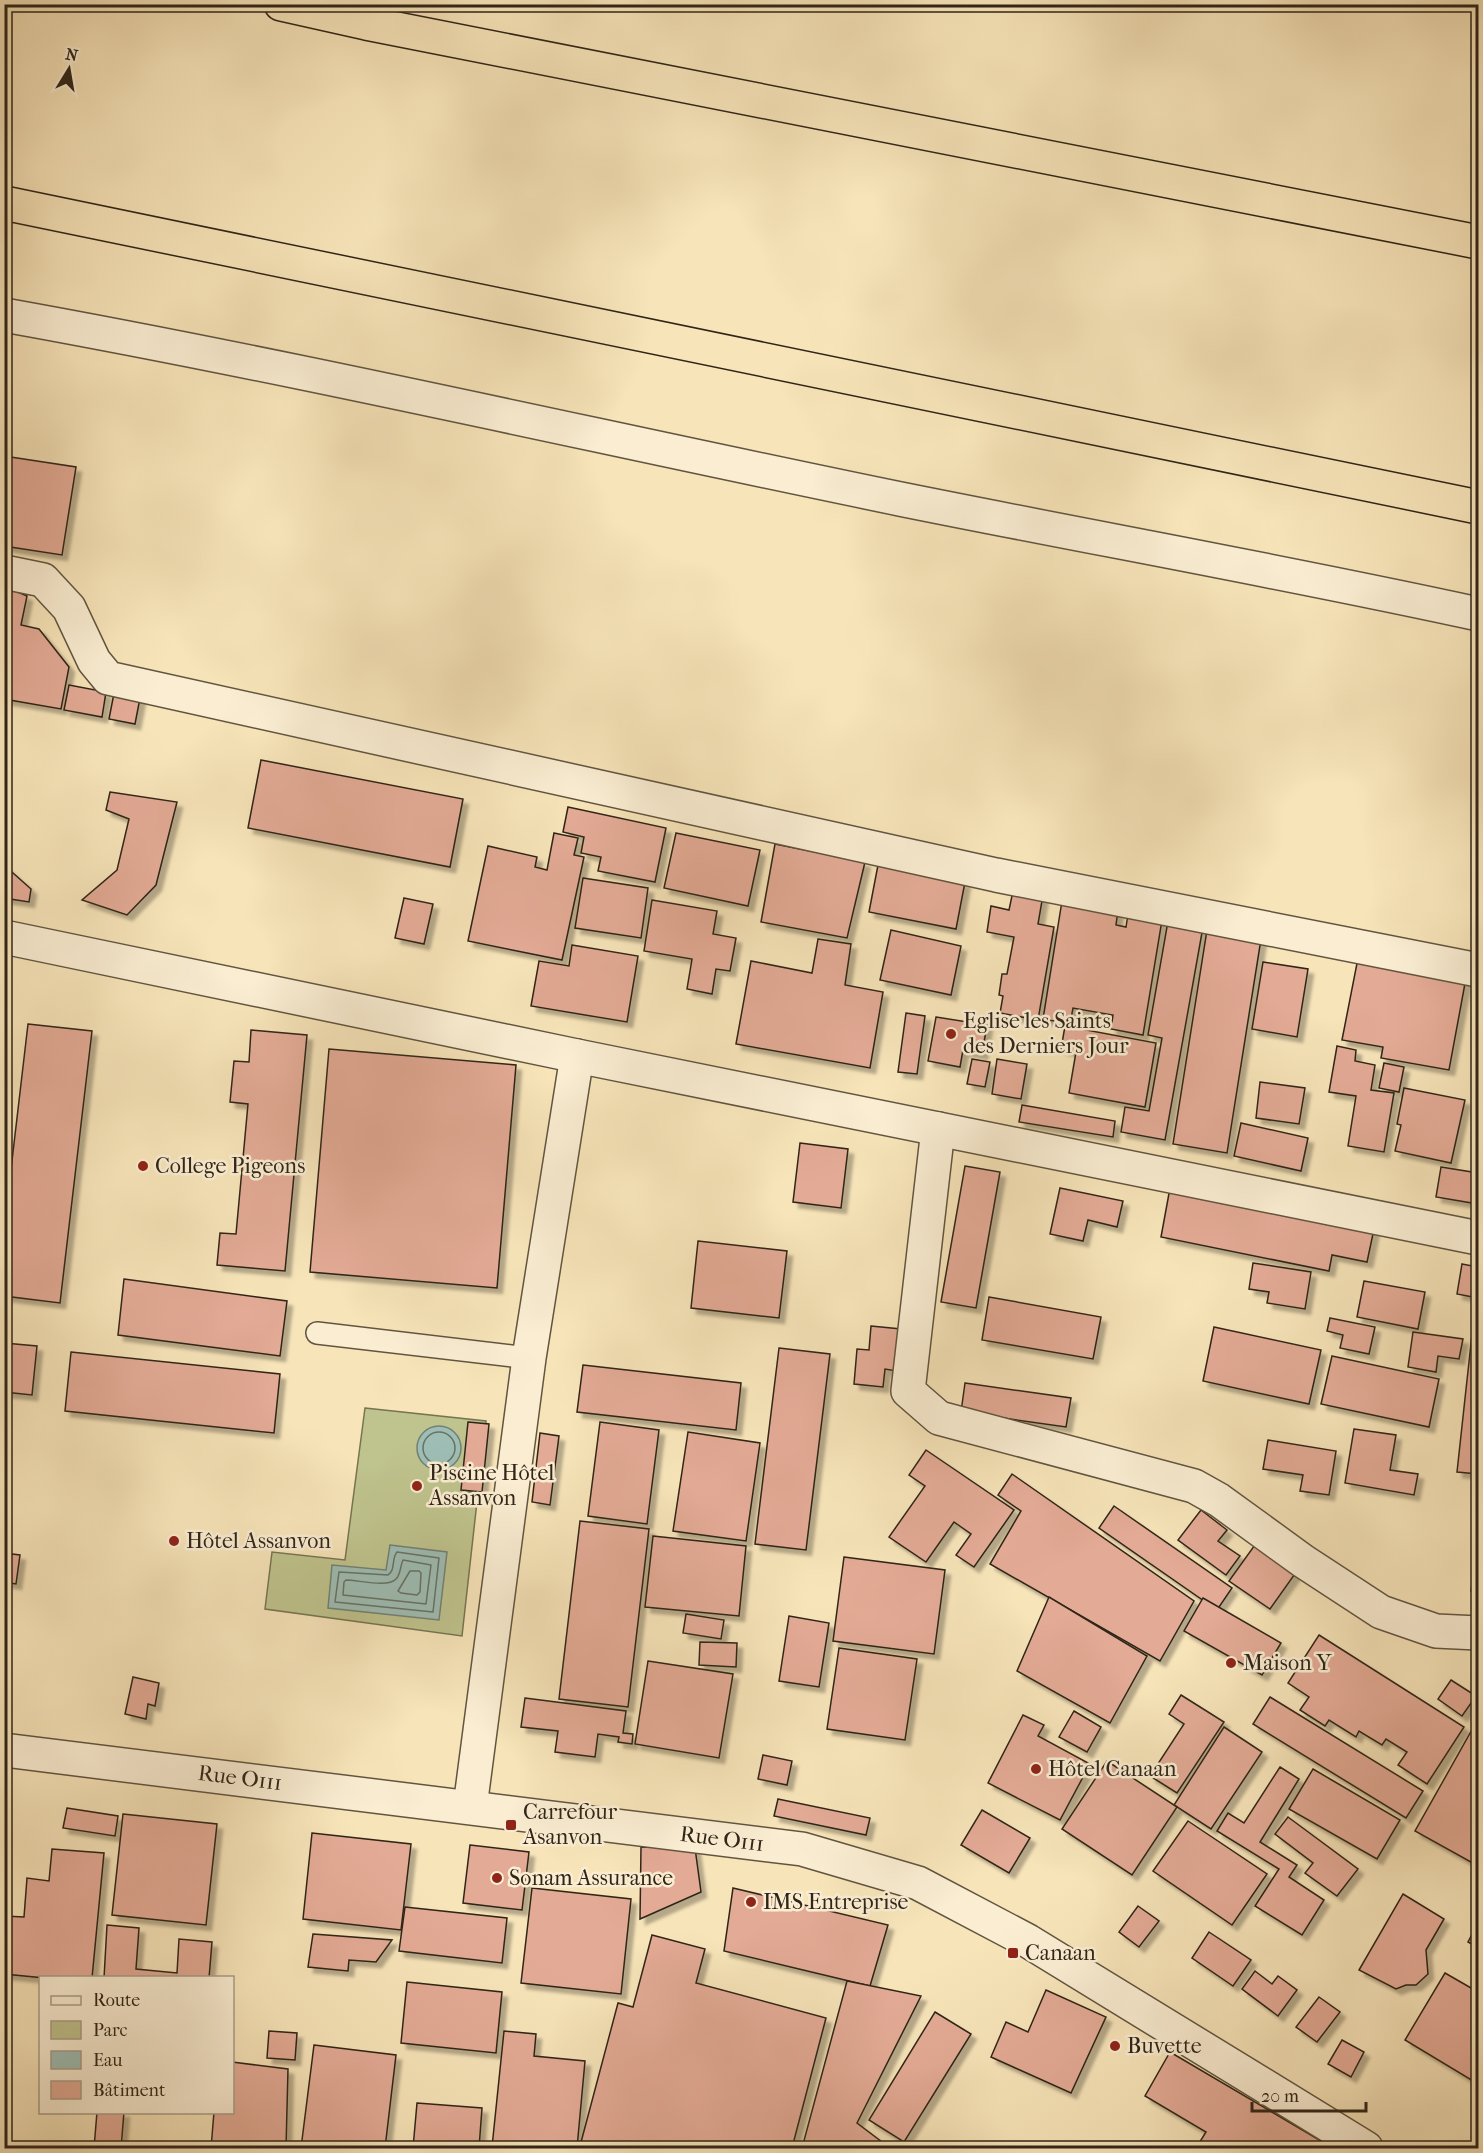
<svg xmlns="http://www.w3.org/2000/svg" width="1483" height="2153" viewBox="0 0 1483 2153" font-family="'IM FELL French Canon',serif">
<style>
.green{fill:#bfc38d;stroke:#777452;stroke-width:1.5}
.water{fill:#9ebeb5;stroke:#728176;stroke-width:1.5}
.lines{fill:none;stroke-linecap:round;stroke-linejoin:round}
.shore{stroke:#667266;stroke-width:1.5}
.building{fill:#e3aa95;stroke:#2f2518;stroke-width:1.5;filter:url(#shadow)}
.service-casing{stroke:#615540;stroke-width:24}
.minor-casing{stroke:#615540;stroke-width:36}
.motorway-casing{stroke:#2f2518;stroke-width:36}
.service{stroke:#faedd2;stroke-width:21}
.minor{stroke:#faedd2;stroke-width:33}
.motorway{stroke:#f7e4b9;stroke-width:33}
.poi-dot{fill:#8f2418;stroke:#faedd2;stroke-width:2}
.labels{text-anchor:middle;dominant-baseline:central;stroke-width:5;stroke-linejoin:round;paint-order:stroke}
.poi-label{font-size:22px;fill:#2f2518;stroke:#faedd2;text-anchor:start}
.street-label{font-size:22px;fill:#2f2518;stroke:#faedd2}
</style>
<defs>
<filter id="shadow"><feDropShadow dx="5.5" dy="5.5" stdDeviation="1.5" flood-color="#0004"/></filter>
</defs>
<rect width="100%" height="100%" fill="#f7e4b9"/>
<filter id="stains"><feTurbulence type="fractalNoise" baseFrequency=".00333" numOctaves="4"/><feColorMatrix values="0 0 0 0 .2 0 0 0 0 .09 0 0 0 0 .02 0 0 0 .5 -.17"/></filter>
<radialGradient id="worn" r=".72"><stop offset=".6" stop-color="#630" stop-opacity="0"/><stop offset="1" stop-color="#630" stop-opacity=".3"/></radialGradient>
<polygon class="green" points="365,1408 486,1421 462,1636 265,1609 272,1552 345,1560"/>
<g class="water">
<circle cx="439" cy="1448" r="22"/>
<polygon points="390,1545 447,1552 439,1620 328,1608 332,1565 386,1570"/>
</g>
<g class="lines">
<g class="shore">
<circle cx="439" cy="1448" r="16"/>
<path d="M397 1552 439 1558 433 1612 335 1602 339 1572 388 1575C396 1570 391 1559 397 1552Z"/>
<path d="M403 1560 431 1565 426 1604 343 1595 344 1582 346 1580C358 1580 388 1588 396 1579 401 1574 400 1566 403 1560Z"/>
<polygon points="410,1571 419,1571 421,1573 420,1592 417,1595 401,1593 398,1591"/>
</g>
</g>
<g class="building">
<polygon points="4,456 76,467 62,555 4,546"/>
<polygon points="4,586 27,596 21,625 39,629 69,667 61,709 4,699"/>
<polygon points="69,685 106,692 102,717 64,710"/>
<polygon points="115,688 141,693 135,724 109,719"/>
<polygon points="261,760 463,799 450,867 248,828"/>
<polygon points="110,792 177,802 156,885 127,915 82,900 117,870 129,819 106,810"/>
<polygon points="568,807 666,828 655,882 598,871 601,857 581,853 584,837 563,832"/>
<polygon points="554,833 578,838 574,855 584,857 562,960 468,941 488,846 537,857 535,867 547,870"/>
<polygon points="676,833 760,850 748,906 664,888"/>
<polygon points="775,844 865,862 847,938 761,922"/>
<polygon points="4,865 31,889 29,902 4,898"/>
<polygon points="878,865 965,882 956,929 869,912"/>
<polygon points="583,878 648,888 641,938 575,928"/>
<polygon points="1013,891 1043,895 1038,924 1054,927 1038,1020 1000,1013 1003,996 999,995 1002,974 1007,974 1014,937 987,932 991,906 1009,910"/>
<polygon points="404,898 433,904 424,944 395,938"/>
<polygon points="652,900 717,911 713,934 736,938 730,971 716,969 712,994 687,989 692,959 644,951"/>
<polygon points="1062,901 1118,910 1116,925 1126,927 1128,914 1162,920 1143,1035 1111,1029 1113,1015 1073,1008 1070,1024 1043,1019"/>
<polygon points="1168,921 1203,927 1165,1140 1121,1132 1125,1107 1149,1111 1162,1038 1148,1035"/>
<polygon points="891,930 961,946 951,995 880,980"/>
<polygon points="1207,930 1261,939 1227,1153 1173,1144"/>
<polygon points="818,939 851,944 845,985 883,992 870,1068 736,1044 751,961 812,973"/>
<polygon points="572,945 638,956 627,1022 531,1006 539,961 569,966"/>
<polygon points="1358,958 1466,978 1449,1070 1381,1058 1383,1047 1342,1040"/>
<polygon points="1263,962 1308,969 1297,1037 1252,1029"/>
<polygon points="906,1013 925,1016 917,1074 898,1072"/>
<polygon points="936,1017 987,1025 982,1054 963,1050 960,1067 928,1061"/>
<polygon points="28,1024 92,1031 60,1303 4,1296 4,1229"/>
<polygon points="1065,1026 1156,1043 1145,1107 1069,1093 1076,1052 1061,1049"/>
<polygon points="251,1030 307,1035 285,1271 217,1265 220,1233 236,1234 248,1104 230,1102 234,1061 249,1062"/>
<polygon points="1337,1046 1356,1050 1355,1061 1375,1065 1371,1090 1394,1093 1384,1152 1348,1146 1356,1096 1329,1092"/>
<polygon points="329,1049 516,1065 497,1288 310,1272"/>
<polygon points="972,1059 990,1062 985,1087 967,1084"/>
<polygon points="997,1059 1027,1064 1021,1099 992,1094"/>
<polygon points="1384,1063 1404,1067 1399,1092 1379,1088"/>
<polygon points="1260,1082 1305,1088 1299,1124 1256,1118"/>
<polygon points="1404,1088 1465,1100 1451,1163 1395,1151 1401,1125 1397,1124"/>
<polygon points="1022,1105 1115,1121 1113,1137 1019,1122"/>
<polygon points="1241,1123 1308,1138 1301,1171 1234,1156"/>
<polygon points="800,1143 848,1149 841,1208 793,1202"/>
<polygon points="965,1166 1000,1172 976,1308 941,1302"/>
<polygon points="1441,1167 1478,1173 1478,1204 1436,1197"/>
<polygon points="1060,1188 1123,1201 1117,1227 1088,1220 1083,1241 1050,1234"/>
<polygon points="1170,1188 1374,1229 1367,1262 1332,1255 1329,1271 1161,1237"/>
<polygon points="698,1241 787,1251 779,1318 691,1308"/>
<polygon points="1253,1263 1311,1272 1305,1309 1267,1303 1269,1292 1249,1289"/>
<polygon points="1462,1264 1478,1267 1478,1298 1457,1294"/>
<polygon points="124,1279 287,1301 280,1356 118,1335"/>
<polygon points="1364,1281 1425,1292 1418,1329 1357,1317"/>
<polygon points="989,1297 1101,1317 1093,1359 982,1340"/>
<polygon points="1330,1318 1375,1327 1369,1354 1340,1348 1343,1335 1327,1331"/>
<polygon points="1473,1325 1478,1325 1478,1474 1457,1472"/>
<polygon points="871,1326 901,1329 897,1371 885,1369 883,1387 854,1384 857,1349 869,1350"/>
<polygon points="1214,1327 1321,1350 1309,1404 1203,1381"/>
<polygon points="1413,1332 1463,1339 1459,1359 1438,1356 1436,1372 1408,1367"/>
<polygon points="4,1343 37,1346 32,1395 4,1392"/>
<polygon points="779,1348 830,1354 806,1550 755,1544"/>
<polygon points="71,1352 280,1374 274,1433 65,1411"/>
<polygon points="1332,1356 1439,1379 1429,1427 1321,1404"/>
<polygon points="583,1365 741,1383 736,1430 577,1412"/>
<polygon points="965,1383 1071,1398 1066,1427 961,1412"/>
<polygon points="468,1422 489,1424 482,1492 461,1490"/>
<polygon points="600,1422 659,1430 647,1524 588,1516"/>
<polygon points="1354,1429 1396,1435 1390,1470 1418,1474 1414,1495 1345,1483"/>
<polygon points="688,1432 760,1443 746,1541 673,1531"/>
<polygon points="540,1433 559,1436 550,1505 532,1502"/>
<polygon points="1268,1440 1336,1451 1329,1495 1300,1491 1303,1475 1263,1469"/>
<polygon points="926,1450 1014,1510 974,1567 956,1555 971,1534 954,1522 926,1562 889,1537 925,1486 909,1475"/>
<polygon points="1012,1474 1194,1601 1160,1661 990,1564 1021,1511 998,1495"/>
<polygon points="1114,1506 1232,1588 1217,1610 1099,1528"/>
<polygon points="1201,1510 1227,1530 1218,1541 1240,1556 1226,1575 1178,1540"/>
<polygon points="580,1521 649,1529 628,1707 559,1699"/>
<polygon points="653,1536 746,1546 739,1616 645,1607"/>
<polygon points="1478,1540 1478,1600 1471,1591"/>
<polygon points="1257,1542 1297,1571 1270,1609 1229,1581"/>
<polygon points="4,1553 20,1555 16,1584 4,1582"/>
<polygon points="844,1557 945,1570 934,1654 833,1641"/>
<polygon points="1049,1597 1147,1656 1110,1723 1017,1671"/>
<polygon points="1203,1598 1281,1643 1262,1675 1184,1631"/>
<polygon points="686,1614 724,1620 721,1639 683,1633"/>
<polygon points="789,1616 829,1623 819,1687 779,1681"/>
<polygon points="1319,1635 1464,1727 1427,1784 1398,1765 1407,1752 1386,1739 1382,1745 1359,1731 1356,1737 1329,1720 1325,1726 1300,1710 1309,1697 1288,1683"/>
<polygon points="700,1642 737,1643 736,1667 699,1665"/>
<polygon points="839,1648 917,1659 905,1740 827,1729"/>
<polygon points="648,1661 733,1674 719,1758 635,1744"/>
<polygon points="133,1677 159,1683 155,1706 148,1704 146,1719 125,1714"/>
<polygon points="1451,1680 1476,1696 1462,1716 1438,1699"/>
<polygon points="1181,1695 1224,1722 1177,1793 1150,1776 1184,1724 1169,1714"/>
<polygon points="1270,1697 1423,1791 1406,1818 1253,1724"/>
<polygon points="525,1698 626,1711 623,1733 633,1734 632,1744 618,1742 619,1737 598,1734 595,1757 555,1752 558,1731 521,1727"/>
<polygon points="1074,1711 1101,1727 1087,1752 1059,1737"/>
<polygon points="1023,1715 1044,1725 1038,1736 1090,1764 1060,1820 988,1783"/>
<polygon points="1478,1719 1478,1866 1415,1831"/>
<polygon points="1224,1727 1262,1752 1211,1829 1174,1805"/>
<polygon points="763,1755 792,1761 787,1785 758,1779"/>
<polygon points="1107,1761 1177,1807 1132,1875 1062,1829"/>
<polygon points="1280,1767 1299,1779 1260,1842 1297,1865 1289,1877 1324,1900 1302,1935 1255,1906 1279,1869 1217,1831 1228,1813 1244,1823"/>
<polygon points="1313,1769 1400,1820 1377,1859 1289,1809"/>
<polygon points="778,1799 870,1818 866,1835 774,1816"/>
<polygon points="67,1808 118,1816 115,1836 63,1828"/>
<polygon points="982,1810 1030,1838 1009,1873 961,1845"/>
<polygon points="123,1814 217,1824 206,1925 112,1915"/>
<polygon points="1288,1817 1358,1869 1337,1896 1305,1873 1313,1863 1275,1834"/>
<polygon points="1188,1821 1267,1874 1232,1925 1153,1871"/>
<polygon points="312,1833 411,1844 401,1930 303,1919"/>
<polygon points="470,1845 529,1852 522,1910 463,1903"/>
<polygon points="641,1847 695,1848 701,1892 640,1919"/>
<polygon points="52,1849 104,1853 92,1978 45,1978 4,1974 4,1916 24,1917 27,1878 49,1881"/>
<polygon points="532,1888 631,1899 621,1994 521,1983"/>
<polygon points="733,1888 888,1925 870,1986 724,1951"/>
<polygon points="1403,1894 1444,1919 1426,1950 1428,1974 1416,1985 1406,1985 1396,1989 1359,1970"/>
<polygon points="1138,1906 1159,1921 1139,1947 1119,1932"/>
<polygon points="405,1907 507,1918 502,1963 399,1951"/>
<polygon points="1478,1923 1478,1948 1468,1942"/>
<polygon points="107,1925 139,1928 136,1969 177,1973 179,1939 212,1942 209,1978 104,1978"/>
<polygon points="1209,1932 1251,1960 1233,1986 1192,1958"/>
<polygon points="313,1934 392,1940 376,1962 349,1960 348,1971 308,1967"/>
<polygon points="652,1935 705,1949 696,1983 826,2018 792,2148 590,2148 580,2146 618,2003 633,2007"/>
<polygon points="1255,1971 1272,1984 1278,1976 1297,1990 1278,2016 1242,1989"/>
<polygon points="1445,1973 1478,1992 1478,2084 1405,2040"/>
<polygon points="847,1981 921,1996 857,2123 890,2148 802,2148"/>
<polygon points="407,1982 502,1992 496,2053 401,2043"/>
<polygon points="1046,1990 1106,2017 1071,2093 991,2057 1006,2022 1028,2032"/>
<polygon points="1319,1997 1340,2012 1317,2042 1296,2027"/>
<polygon points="935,2012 971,2034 904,2142 869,2120"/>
<polygon points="269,2031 297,2033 295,2060 267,2058"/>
<polygon points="504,2031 536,2034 534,2056 585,2061 577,2148 492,2147"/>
<polygon points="1342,2040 1364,2052 1351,2077 1328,2064"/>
<polygon points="314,2045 396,2055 385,2148 301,2148"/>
<polygon points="1170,2052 1333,2148 1196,2148 1206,2132 1145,2096"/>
<polygon points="232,2062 288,2069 286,2148 211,2148 214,2112 232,2112"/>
<polygon points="417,2103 482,2108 479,2148 413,2148"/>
<polygon points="97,2112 124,2112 121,2148 94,2148"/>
</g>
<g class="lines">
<g class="service-casing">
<polyline id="service" points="317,1333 529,1358"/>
</g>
<g class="minor-casing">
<g id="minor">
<path d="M4 315C305 369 602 438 900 499 1093 538 1286 572 1478 614"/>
<polyline points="4,572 43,580 69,608 94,661 108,678 996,875 1478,970"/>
<polyline points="4,937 577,1056 1478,1238"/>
<polyline points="938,1129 908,1391 939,1418 1194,1486 1219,1500 1303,1561 1381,1612 1436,1631 1478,1633"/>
<polyline points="4,1750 802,1849 918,1883 1028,1941 1366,2148"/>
<polyline points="470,1807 529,1358 577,1056"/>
</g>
</g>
<g class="motorway-casing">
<g id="motorway">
<polyline points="281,4 366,23 1478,242"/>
<polyline points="4,203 1478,507"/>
</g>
</g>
<use href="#service" class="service"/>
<use href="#minor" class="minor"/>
<use href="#motorway" class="motorway"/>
</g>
<g class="poi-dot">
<circle cx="951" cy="1034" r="6"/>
<circle cx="143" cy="1166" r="6"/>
<circle cx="417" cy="1486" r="6"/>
<circle cx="174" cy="1541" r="6"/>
<circle cx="1231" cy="1663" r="6"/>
<circle cx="1036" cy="1769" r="6"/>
<rect x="505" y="1819" width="12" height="12" rx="3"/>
<circle cx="497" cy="1878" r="6"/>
<circle cx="751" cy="1902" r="6"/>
<rect x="1007" y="1947" width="12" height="12" rx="3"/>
<circle cx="1115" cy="2046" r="6"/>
</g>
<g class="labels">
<g class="poi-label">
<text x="963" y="1021">Eglise les Saints<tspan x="963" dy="25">des Derniers Jour</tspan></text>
<text x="155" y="1166">College Pigeons</text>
<text x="429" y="1473">Piscine Hôtel<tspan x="429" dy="25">Assanvon</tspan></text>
<text x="186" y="1541">Hôtel Assanvon</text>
<text x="1243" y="1663">Maison Y</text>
<text x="1048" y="1769">Hôtel Canaan</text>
<text x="523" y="1812">Carrefour<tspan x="523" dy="25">Asanvon</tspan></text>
<text x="509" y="1878">Sonam Assurance</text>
<text x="763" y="1902">IMS Entreprise</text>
<text x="1025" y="1953">Canaan</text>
<text x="1127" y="2046">Buvette</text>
</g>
<g class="street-label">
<text transform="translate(240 1778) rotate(7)">Rue O111</text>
<text transform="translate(722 1839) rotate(7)">Rue O111</text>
</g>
</g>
<rect width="1483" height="2153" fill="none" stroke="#f7e4b9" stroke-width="24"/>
<rect x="6" y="6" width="1471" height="2141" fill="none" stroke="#2f2518" stroke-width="3"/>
<rect x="12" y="12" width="1459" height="2129" fill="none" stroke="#2f2518" stroke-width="1.5"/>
<rect x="39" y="1976" width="195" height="138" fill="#faedd2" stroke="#a99d88" stroke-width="1.5"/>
<rect x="51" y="1996" width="30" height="9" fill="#faedd2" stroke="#a99d88" stroke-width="1.5"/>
<text x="93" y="2006" font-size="18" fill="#2f2518">Route</text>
<rect x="51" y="2021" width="30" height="18" fill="#bfc38d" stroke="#a99d88" stroke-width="1.5"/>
<text x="93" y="2036" font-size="18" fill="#2f2518">Parc</text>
<rect x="51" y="2051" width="30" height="18" fill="#9ebeb5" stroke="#a99d88" stroke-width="1.5"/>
<text x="93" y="2066" font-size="18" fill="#2f2518">Eau</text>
<rect x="51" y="2081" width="30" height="18" fill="#e3aa95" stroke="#a99d88" stroke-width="1.5"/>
<text x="93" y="2096" font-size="18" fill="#2f2518">Bâtiment</text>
<g transform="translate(69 69) rotate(11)" stroke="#faedd2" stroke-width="4.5" paint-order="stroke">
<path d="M0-4.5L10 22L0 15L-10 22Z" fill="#2f2518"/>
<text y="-9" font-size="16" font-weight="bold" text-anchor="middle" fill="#2f2518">N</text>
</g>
<path d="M1252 2102v9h114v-9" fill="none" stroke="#2f2518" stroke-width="3"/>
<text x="1261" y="2102" font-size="18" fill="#2f2518" stroke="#faedd2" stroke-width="4.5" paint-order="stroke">20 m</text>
<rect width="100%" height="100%" filter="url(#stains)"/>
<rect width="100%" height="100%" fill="url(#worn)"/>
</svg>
